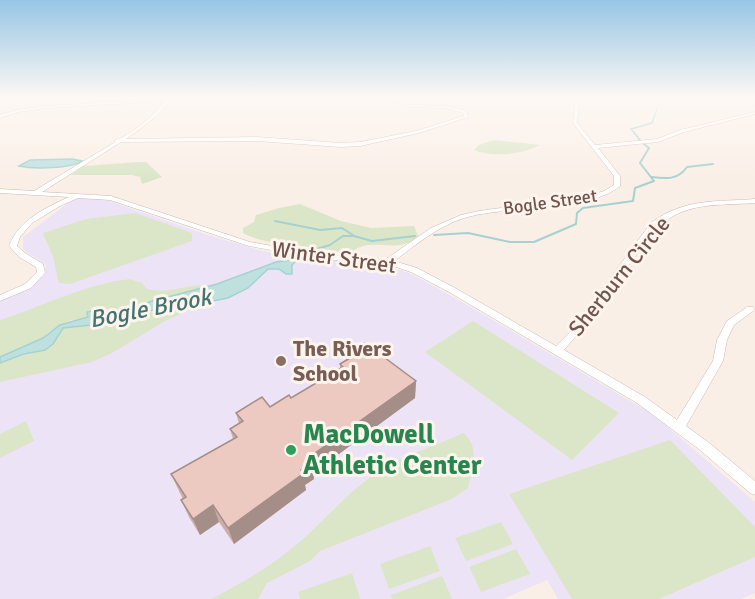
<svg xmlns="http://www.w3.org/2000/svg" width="755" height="599" viewBox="0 0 755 599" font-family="Signika,sans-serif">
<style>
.education{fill:#ece4f6}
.green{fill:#dae6c7}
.water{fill:#bee1df;stroke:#a5d2d0;stroke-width:1.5}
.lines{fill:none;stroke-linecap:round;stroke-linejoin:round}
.stream-far1{stroke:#a5d2d0;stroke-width:1.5}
.stream{stroke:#a5d2d0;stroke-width:2}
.minor-casing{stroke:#cdb8b1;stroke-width:1}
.minor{fill:#fff;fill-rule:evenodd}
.wall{fill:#cbaea7}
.shaded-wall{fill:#a58d88}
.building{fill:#eccac2;stroke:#a58d88;stroke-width:1.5}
.education-dot{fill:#8d6e63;stroke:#fdf4ed;stroke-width:2}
.leisure-dot{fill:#2e9e5b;stroke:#fdf4ed;stroke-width:2}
.labels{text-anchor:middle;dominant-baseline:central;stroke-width:6;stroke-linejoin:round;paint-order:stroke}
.far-street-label{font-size:18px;fill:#71544e;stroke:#fdf4ed}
.street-label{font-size:22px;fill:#71544e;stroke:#fdf4ed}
.education-label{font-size:22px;font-weight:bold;fill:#785e54;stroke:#fdf4ed;text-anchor:start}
.water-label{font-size:24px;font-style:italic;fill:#447472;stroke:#fdf4ed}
.near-leisure-label{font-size:27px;font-weight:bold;fill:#27864d;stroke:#fdf4ed;text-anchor:start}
</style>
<rect width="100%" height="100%" fill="#faefe7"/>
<polygon class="education" points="76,197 104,199 208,235 263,251 397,269 412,274 471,307 654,415 755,502 755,593 741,599 558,599 547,580 503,599 0,599 0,300 30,286 44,275 46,265 23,250 23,237"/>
<g class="green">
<path d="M494 140 540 145C523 154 493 158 474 150L479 145Z"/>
<polygon points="137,162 146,162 162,177 142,184 140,177 132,175 71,175 84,166"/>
<path d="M300 204 341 221 371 228 414 226 418 236C403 251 386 243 368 245 359 246 354 251 346 254 313 243 274 249 243 233V228L254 222 256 215 279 208Z"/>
<polygon points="135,213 192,233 192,241 70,284 59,283 53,257 43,233 86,219"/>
<path d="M130 279 142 283 147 289C170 295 189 282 211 286L149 302 139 311 121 316 89 315 83 319 70 320 49 331 43 338 0 357V320C43 306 85 284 130 279Z"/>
<polygon points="191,298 208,302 165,321 112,353 92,362 0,382 0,363 36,352 63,328 107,319 118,324 134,320 158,307"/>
<polygon points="473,321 619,413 572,460 425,352"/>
<polygon points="26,421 34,441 0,458 0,434"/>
<path d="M463 433C481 447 472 469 468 488L452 499 320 551 310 561 267 583 258 599H211C244 582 276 563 303 539 328 517 348 492 375 474 402 455 434 447 463 433Z"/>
<polygon points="670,440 755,527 755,557 659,599 572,599 509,494"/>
<polygon points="501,522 513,544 466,561 455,538"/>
<polygon points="430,546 440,571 389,589 380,564"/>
<polygon points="516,549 530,574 481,592 469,567"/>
<polygon points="352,573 360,599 300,599 298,592"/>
<polygon points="442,576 452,599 392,599 391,595"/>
</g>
<g class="water">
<path d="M72 159 82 161C71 169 33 169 19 166L30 160Z"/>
<polygon points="296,256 300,257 292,265 292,274 286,274 279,269 268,269 248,288 228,298 208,302 191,298 184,299 158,307 126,323 118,324 107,319 91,325 63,328 53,344 45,350 24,354 0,363 0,357 43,338 60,325 88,317 87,312 98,310 121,316 132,313 139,311 149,302 217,284 276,262 291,260"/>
</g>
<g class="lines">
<g class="stream-far1">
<polyline points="583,97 587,97"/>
<polyline points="605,97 632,97"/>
<polyline points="658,97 707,101"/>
<polyline points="716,100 735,98 733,97"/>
<polyline points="641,141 631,129 652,123 657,109"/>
</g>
<g class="stream">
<path d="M652 177C666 179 678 180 687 167L713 164"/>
<polyline points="275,221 320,230 342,228 353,235"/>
<polyline points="434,235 468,233 510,242 534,242 576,224 577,213 583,208 633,201 635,188 654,181 640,163 649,148 639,140"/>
<polyline points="310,251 330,245 343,236 354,236 372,241 415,236"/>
</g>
<g class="minor-casing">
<path id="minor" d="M169 97 172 99 221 97 170 101C158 116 142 128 126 139L257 137 341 143 360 142 416 131 464 116 463 113 446 108 410 107 384 97H390L411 105 446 106 467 111 468 117 419 133 360 146 341 147 257 141 121 142 42 192 111 196 250 242 323 255 386 259 431 228 461 215 479 211 588 196 604 191 614 185V176L573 123 576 97H580L577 123 595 145 657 139 680 130 755 112V114L684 132 658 142 598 148 620 176V186C587 213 506 205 464 218 438 226 416 245 394 261L417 268 455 288 556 346 570 332 651 223C684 198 717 202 755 199V203C717 206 688 201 657 227L576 336 564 350 645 397 677 420 713 361 717 340 727 321 747 307H753L755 309 753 311 734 325 727 340 723 361 686 426 708 442 755 481V495L750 493 700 450 637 403 449 292 411 272 387 264 323 259 249 246 110 200 78 198 60 206 32 223 20 237 17 246 25 253 43 264 45 273 31 288 0 301V295L25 284 37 272 36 267 19 257 9 246C19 220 45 208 69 197L0 193V189L34 191 107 147 115 142V140C131 136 155 114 165 101L47 108 18 112 0 118V115L17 110 47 106 167 99Z"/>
</g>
<use href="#minor" class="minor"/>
</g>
<polygon class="wall" points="346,354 416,381 415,398 313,473 314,479 305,485 306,490 234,544 219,522 200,535 189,517 181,500 183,499 179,491 171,474 233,439 230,429 239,424 236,413 270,407 291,398 340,368 340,364 346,361"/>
<g class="shaded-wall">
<polygon points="416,381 415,398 313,473 314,479 305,485 306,490 234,544 228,528 301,470 308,458"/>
<polygon points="213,505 219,522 200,535 193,519"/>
</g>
<polygon class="building" points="365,343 416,381 308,458 312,462 301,470 304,473 228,528 213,505 193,519 181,500 186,497 171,474 237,437 230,429 243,421 236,413 262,397 270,407 289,395 291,398 343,367 340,364 350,358 346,354"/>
<linearGradient id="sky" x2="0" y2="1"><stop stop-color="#97c6e4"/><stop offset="0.54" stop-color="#fdf8f4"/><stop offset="1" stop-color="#fdf8f4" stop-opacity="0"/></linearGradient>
<rect width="755" height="181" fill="url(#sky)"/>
<circle class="education-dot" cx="281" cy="361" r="6"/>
<circle class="leisure-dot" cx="291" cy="450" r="6"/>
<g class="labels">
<g class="far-street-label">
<text transform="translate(550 202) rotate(-8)">Bogle Street</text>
</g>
<g class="street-label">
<text transform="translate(334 257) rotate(8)">Winter Street</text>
<text transform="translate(619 276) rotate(-51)">Sherburn Circle</text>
</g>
<g class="education-label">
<text x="293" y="348">The Rivers<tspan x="293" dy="25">School</tspan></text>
</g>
<g class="water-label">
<text transform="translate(150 308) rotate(-11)">Bogle Brook</text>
</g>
<g class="near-leisure-label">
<text x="303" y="434">MacDowell<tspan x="303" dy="31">Athletic Center</tspan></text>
</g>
</g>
</svg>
